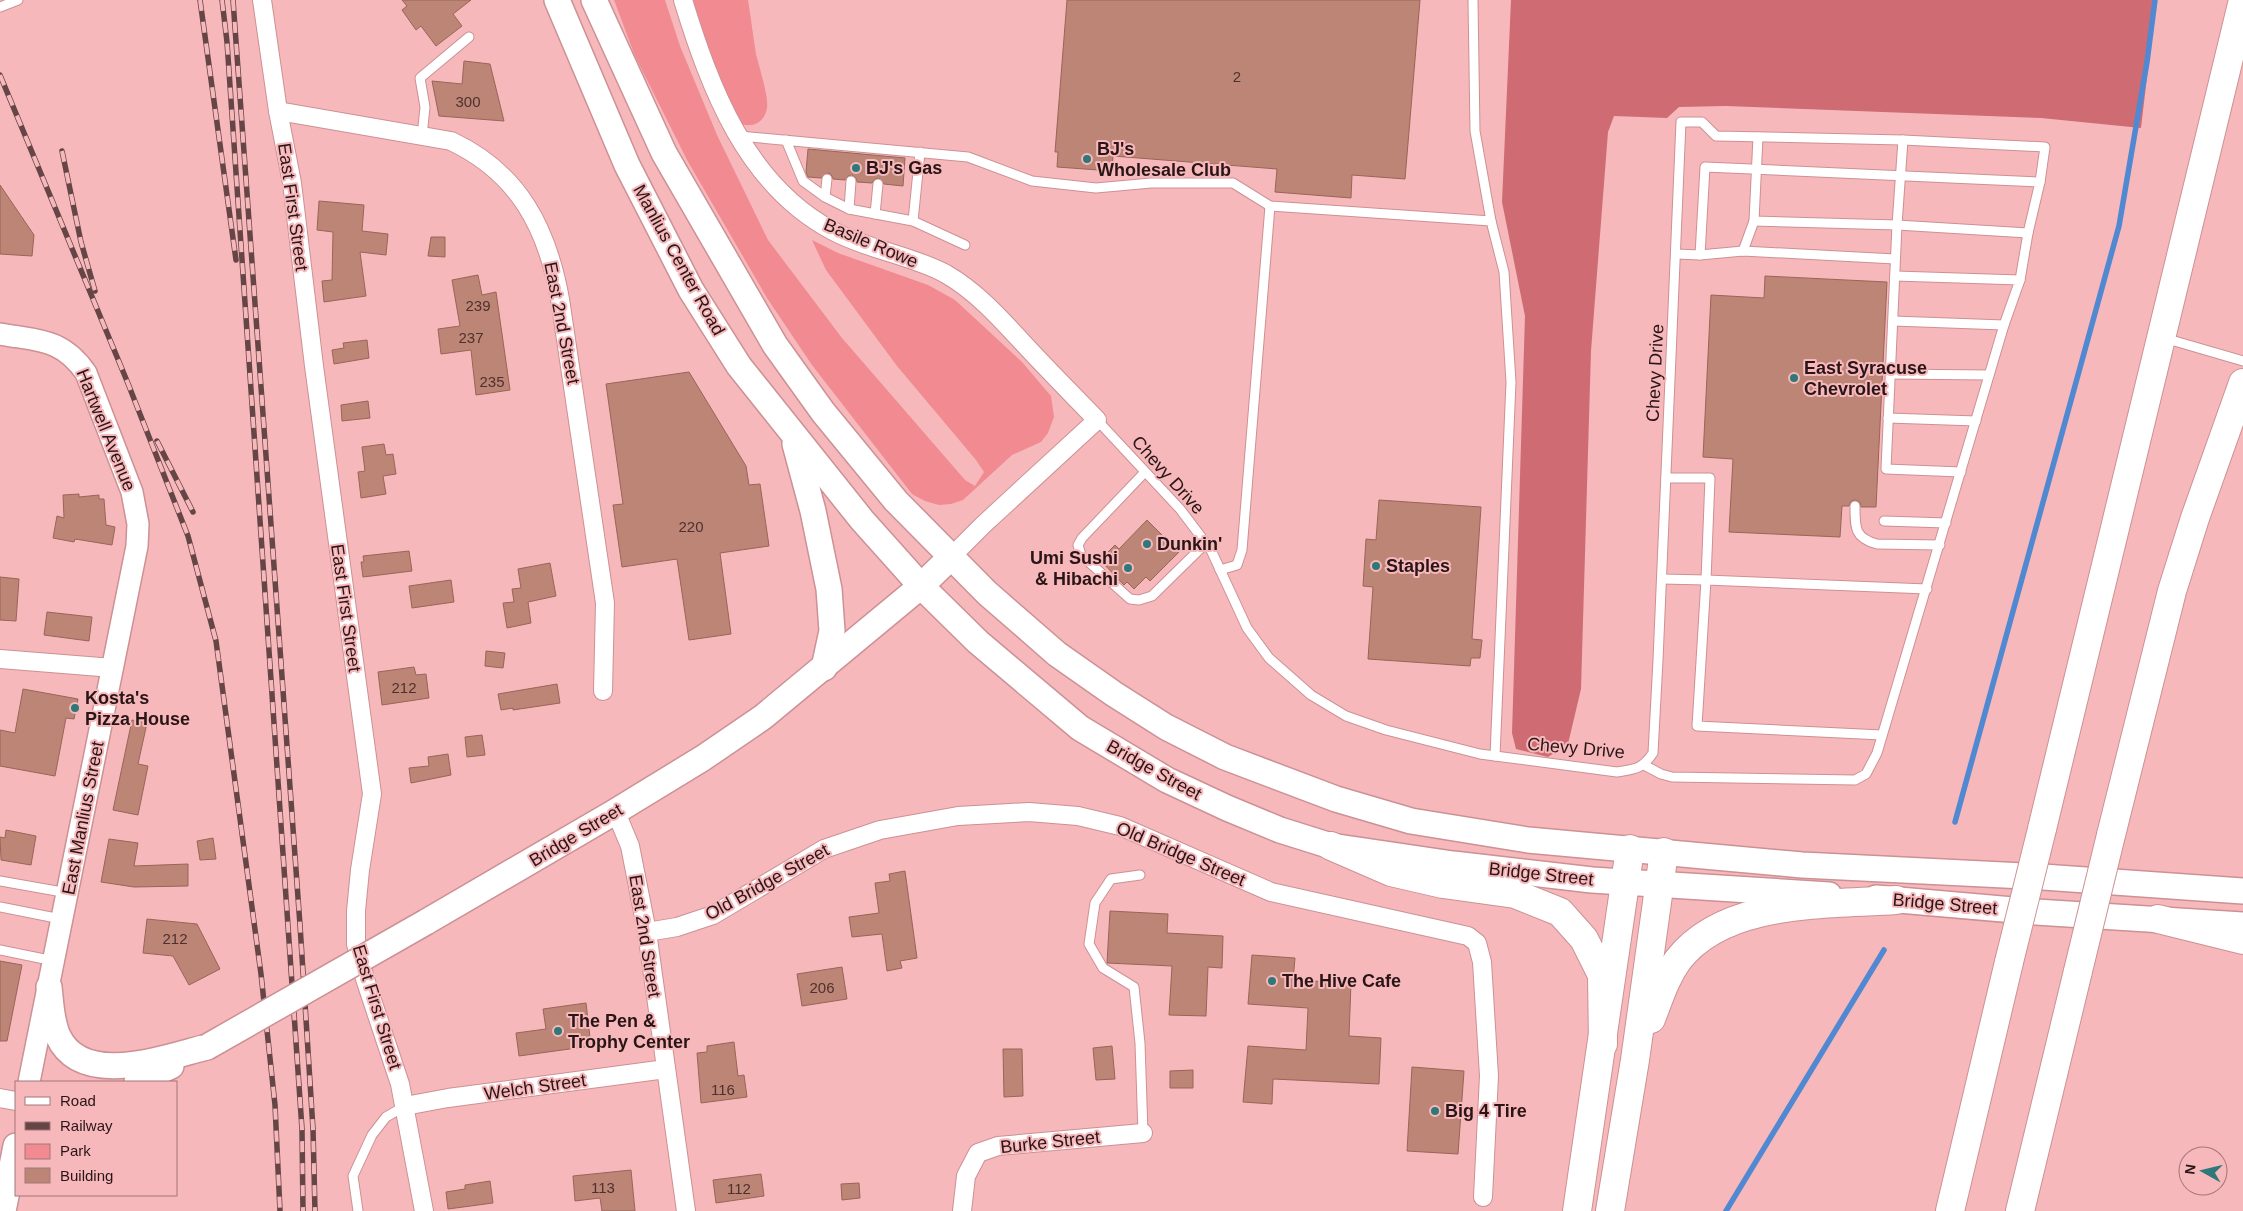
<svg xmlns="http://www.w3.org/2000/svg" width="2243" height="1211" viewBox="0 0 2243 1211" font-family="Arial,sans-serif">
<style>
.green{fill:#f18a91}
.forest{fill:#cf6b73}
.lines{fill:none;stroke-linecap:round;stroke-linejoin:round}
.stream{stroke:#5188d2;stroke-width:5.5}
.building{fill:#bc8576;stroke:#996557}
.service-casing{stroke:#cc9194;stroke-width:11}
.minor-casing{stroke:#cc9194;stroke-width:20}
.tertiary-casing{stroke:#cc9194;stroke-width:24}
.secondary-casing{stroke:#cc9194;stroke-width:28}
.motorway-casing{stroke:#cc9194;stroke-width:30}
.service{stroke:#fff;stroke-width:9}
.minor{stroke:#fff;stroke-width:18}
.tertiary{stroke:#fff;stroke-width:21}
.secondary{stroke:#fff;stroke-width:25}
.motorway{stroke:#fff;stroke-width:28}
.rail-casing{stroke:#664546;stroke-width:5.5}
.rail{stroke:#f6b8bb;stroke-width:4;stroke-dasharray:11;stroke-linecap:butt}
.secondary-bridge-casing{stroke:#cc9194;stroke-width:28;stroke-linecap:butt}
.motorway-bridge-casing{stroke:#cc9194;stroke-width:30;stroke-linecap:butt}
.secondary-bridge{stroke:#fff;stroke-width:25}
.motorway-bridge{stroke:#fff;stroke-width:28}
.poi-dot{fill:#2e7879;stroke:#f6b8bb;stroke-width:2}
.labels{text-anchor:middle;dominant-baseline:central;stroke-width:4;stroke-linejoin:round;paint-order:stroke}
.number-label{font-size:15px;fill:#4e312e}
.poi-label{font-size:18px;font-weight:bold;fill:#2a1516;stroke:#f6b8bb;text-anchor:start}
.street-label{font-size:18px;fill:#2a1516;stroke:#f6b8bb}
</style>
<rect width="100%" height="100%" fill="#f6b8bb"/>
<g class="green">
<polygon points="614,0 665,0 680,46 717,135 768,240 842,338 965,480 975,486 984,472 976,460 897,366 826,270 812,240 838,253 928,285 955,300 1022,362 1051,396 1054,417 1048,433 1041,442 1012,455 963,500 951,504 939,505 925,501 912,494 812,365 767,298 687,160 635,56"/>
<path d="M690 0H748C751 18 753 36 756 54 759 66 769 98 767 108 764 125 750 129 735 122Z"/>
</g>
<polygon class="forest" points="1511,0 2156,0 2141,128 2041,118 1726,106 1679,107 1667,118 1614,116 1608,132 1591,351 1581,689 1568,744 1548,757 1516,749 1512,733 1525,316 1502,202"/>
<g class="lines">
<g class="stream">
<polyline points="1955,822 2119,226 2147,62 2155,0"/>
<polyline points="1726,1211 1884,950"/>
</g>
</g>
<g class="building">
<polygon points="402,0 471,0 453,14 462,26 436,46 421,26 416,30 402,10 407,6"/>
<polygon points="1067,0 1420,0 1405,179 1352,175 1351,198 1275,192 1277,169 1113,156 1112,171 1057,167 1058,152 1055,152"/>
<polygon points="464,61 490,64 504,121 439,116 432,81 462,84"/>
<polygon points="808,149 905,158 903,186 884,184 879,178 875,179 872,183 857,182 856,178 852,175 848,176 845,180 833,179 831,174 827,173 821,178 808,177 806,172"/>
<polygon points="0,185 34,235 32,256 0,254"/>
<polygon points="319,201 364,205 362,231 388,234 386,255 360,252 366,296 324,302 322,281 332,280 333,232 317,230"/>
<polygon points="431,237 445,237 445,257 428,256"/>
<polygon points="478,275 482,295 496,292 510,390 476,395 471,350 441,354 438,329 460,326 452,280"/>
<polygon points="1765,276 1887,282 1876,507 1861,507 1860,502 1855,500 1851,501 1849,506 1842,506 1840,537 1729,532 1733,459 1703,457 1711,295 1764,298"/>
<polygon points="367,340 369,358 334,364 332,350 344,348 343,343"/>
<polygon points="689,372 746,466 749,485 760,484 769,546 720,553 731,634 689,640 677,559 622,567 613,505 623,504 606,384"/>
<polygon points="368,401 370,418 342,421 341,405"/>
<polygon points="384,444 386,455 393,454 396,474 383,476 386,494 361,498 358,472 365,471 362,447"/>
<polygon points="79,494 79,497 99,495 99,499 104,499 106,525 115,527 112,545 75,539 74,542 53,538 57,516 64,518 63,495"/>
<polygon points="1379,500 1481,507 1472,639 1482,640 1480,658 1471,658 1470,666 1368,659 1373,587 1363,586 1366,539 1376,540"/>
<polygon points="1147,520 1179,552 1150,581 1146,577 1134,589 1127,582 1124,585 1100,560 1115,545 1119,549"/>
<polygon points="409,551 412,571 363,577 361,562 364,562 363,556"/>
<polygon points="550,563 556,596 528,602 531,623 507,628 503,603 514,602 512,589 521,588 518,569"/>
<polygon points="0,577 19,579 16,621 0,620"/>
<polygon points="451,580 454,602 412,608 409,586"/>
<polygon points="47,612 92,617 89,641 44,635"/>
<polygon points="486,651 505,653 503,668 485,666"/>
<polygon points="414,667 416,675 426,674 429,698 382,705 378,672"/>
<polygon points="557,684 560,703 513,710 513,708 501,710 498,694"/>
<polygon points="23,689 78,699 74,719 66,718 55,776 0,766 0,730 15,733"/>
<polygon points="132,720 147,723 138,764 148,766 138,815 113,810"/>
<polygon points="482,735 485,755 467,757 465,737"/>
<polygon points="448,754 451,775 411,783 409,768 429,766 428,757"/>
<polygon points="6,830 36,836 31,865 1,860 0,837 5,838"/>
<polygon points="213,838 216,859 200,860 197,841"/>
<polygon points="109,839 138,843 134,866 188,864 188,886 134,887 101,882"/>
<polygon points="905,871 917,958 900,961 902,968 887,971 882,934 852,937 849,917 879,913 875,883 890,881 889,874"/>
<polygon points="1110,911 1168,914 1167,933 1223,936 1222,968 1208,967 1206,1016 1169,1015 1172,966 1107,963"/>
<polygon points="147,919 197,924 220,969 189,985 173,956 143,953"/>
<polygon points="1252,955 1295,958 1293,980 1351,983 1349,1036 1381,1038 1379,1084 1273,1079 1272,1104 1243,1102 1248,1046 1306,1050 1308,1008 1248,1004"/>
<polygon points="0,961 22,965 7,1041 0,1041"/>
<polygon points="842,967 847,999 802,1006 797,974"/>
<polygon points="586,1003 591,1046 519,1056 516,1033 546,1029 543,1009"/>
<polygon points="734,1042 738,1076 744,1075 747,1097 701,1103 697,1053 707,1052 707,1046"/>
<polygon points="1112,1046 1115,1079 1096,1080 1093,1048"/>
<polygon points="1003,1049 1022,1049 1023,1096 1004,1097"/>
<polygon points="1412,1067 1464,1071 1458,1154 1407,1151"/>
<polygon points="1193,1070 1193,1088 1170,1088 1170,1071"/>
<polygon points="631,1170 635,1211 602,1211 600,1198 575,1201 573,1176"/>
<polygon points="761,1174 764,1196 716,1203 713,1180"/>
<polygon points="490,1181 493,1203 448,1209 446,1192 465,1189 465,1185"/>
<polygon points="859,1183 860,1198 842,1200 841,1184"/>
</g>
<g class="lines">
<g class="service-casing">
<g id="service">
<polyline points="1473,0 1475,131 1491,221"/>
<polyline points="0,7 18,0"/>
<polyline points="422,136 425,107 420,78 469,37"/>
<polyline points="739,136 968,157 1032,181 1096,188 1151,183 1233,183 1270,206 1491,221 1504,272 1511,382 1495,756"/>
<polyline points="1758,137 1754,221 1897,225 2028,233"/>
<polyline points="786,140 803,181 825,197 849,209 913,221 965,245"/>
<polyline points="1903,140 1897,225 1886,469 1961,472"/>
<polyline points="825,197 827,179"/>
<polyline points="849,209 851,181"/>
<polyline points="875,214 878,184"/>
<polyline points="913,221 920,152"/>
<polyline points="1743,251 1754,221"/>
<polyline points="1676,254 1700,255 1743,251 1895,259"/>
<polyline points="1700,255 1705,167 2040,182 2028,233 2020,280"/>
<polyline points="1893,321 2004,325"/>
<polyline points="2164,338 2243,361"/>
<polyline points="1891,374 1989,375"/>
<polyline points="1888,418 1976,421"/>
<path d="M1097 420 1180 509 1211 550 1247 628 1269 658 1311 695 1346 716 1386 730 1480 754 1617 772C1636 769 1642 769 1653 753L1658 660 1681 122H1702L1716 136 1903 140 2045 147 2040 182"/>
<polyline points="1145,472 1082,538 1078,545 1081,555 1130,599 1139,600 1152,596 1206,543"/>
<path d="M1855 506C1855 527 1854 538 1877 544L1940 545"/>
<polyline points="1884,521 1946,523"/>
<polyline points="1220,570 1237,565 1242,550 1270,206"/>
<polyline points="1662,579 1706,580 1710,478 1666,478"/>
<polyline points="1882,735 1697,726 1706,580 1927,589"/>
<polyline points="1644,765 1661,774 1672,777 1855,780 1866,774 1877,753 2004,325 2020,280 1895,276"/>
<polyline points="1140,875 1111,879 1095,903 1089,944 1103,968 1134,987 1140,1043 1143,1133"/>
<polyline points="0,881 68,893"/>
<polyline points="0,907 61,919"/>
<polyline points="0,950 54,961"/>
<polyline points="358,1211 353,1176 372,1135 386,1117 405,1106"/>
</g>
</g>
<g class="minor-casing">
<g id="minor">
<polyline points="262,0 278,111 292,183 314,366 372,794 360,870 356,911 356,944 365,979 400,1084 424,1211"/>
<path d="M683 0C710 88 746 185 833 231 868 250 911 255 946 274 977 292 1000 318 1024 344 1048 370 1073 395 1097 420L983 525 952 556"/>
<path d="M278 111 451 141C519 173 547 228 560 299L605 603 603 691"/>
<polyline points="0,659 113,668"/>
<polyline points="613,813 620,822 630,846 647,932 686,1211"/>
<polyline points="647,932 677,927 713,915 824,849 880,830 958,816 1029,812 1078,816 1120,826 1271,892 1468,936 1477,943 1482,962 1489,1076 1483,1197"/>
<polyline points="0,1098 16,1101"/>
<polyline points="405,1106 448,1098 666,1069"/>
<polyline points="962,1211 966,1176 978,1153 998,1146 1143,1133"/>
</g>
</g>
<g class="tertiary-casing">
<path id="tertiary" d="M0 334C38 341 62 338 86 373L132 492 138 524 137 546 29 1082"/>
</g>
<g class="secondary-casing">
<g id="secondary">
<polyline points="557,0 627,165 691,290 739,366 862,520 921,586 978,642 1080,728 1167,780 1227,808 1280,830 1331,846 1453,864 1592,880 1829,895"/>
<polyline points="594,0 664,153 775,345 823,412 896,501 987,593 1057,654 1114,694 1166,727 1225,757 1336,799 1411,821 1528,840 1802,865 2043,877 2243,891"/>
<polyline points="795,444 813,511 829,589 832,631 824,668"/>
<polyline points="1876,898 2036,912 2243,925"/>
<polyline points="426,922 613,813 703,758 763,717 921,586 952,556"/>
<path d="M49 987C51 1003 51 1021 58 1036 82 1089 166 1057 207 1047"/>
<polyline points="137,1082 171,1066"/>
<polyline points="3,1211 16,1146"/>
</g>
</g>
<g class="motorway-casing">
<g id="motorway">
<polyline points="2042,829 2243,0"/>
<polyline points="2111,835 2172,591 2195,518 2243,383"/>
<polyline points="1331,846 1391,872 1443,884 1515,894 1560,912 1584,939 1602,975 1603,1044"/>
<polyline points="2158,919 2243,940"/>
<path d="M1651 1019C1659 999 1665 978 1678 960 1725 899 1826 905 1896 900"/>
<polyline points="1577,1211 1630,849"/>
<polyline points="1610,1211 1635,1060 1664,852"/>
<polyline points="1950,1211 2009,962"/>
<polyline points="2020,1211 2078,971"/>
</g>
</g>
<use href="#service" class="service"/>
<use href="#minor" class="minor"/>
<use href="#tertiary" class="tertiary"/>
<use href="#secondary" class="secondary"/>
<use href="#motorway" class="motorway"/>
<g class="rail-casing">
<g id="rail">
<polyline points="200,0 236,260"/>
<polyline points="222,0 227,42 302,1129 303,1211"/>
<polyline points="233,0 300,925 313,1129 315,1211"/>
<polyline points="0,75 127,381 188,536 216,641 261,974 275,1105 280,1211"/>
<polyline points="62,151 81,242 95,291"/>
<polyline points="157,441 193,512"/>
</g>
</g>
<use href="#rail" class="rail"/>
<g class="secondary-bridge-casing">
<polyline id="secondary-bridge" points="207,1047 426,922"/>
</g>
<g class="motorway-bridge-casing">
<g id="motorway-bridge">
<polyline points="2009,962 2042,829"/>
<polyline points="2078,971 2111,835"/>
</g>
</g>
<use href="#secondary-bridge" class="secondary-bridge"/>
<use href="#motorway-bridge" class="motorway-bridge"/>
</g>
<g class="poi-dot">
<circle cx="1087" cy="159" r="5"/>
<circle cx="856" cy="168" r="5"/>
<circle cx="1794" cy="378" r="5"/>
<circle cx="1147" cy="544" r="5"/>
<circle cx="1376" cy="566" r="5"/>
<circle cx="1128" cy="568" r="5"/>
<circle cx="75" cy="708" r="5"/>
<circle cx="1272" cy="981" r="5"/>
<circle cx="558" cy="1031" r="5"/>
<circle cx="1435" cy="1111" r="5"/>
</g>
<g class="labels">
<g class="number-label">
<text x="1237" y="76">2</text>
<text x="468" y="101">300</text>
<text x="478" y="305">239</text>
<text x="471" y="337">237</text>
<text x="492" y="381">235</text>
<text x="691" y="526">220</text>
<text x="404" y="687">212</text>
<text x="175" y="938">212</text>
<text x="822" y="987">206</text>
<text x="723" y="1089">116</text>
<text x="603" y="1187">113</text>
<text x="739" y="1188">112</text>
</g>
<g class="poi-label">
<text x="1097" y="149">BJ's<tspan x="1097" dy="21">Wholesale Club</tspan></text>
<text x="866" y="168">BJ's Gas</text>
<text x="1804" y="368">East Syracuse<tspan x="1804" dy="21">Chevrolet</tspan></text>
<text x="1157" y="544">Dunkin'</text>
<text x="1118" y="558" text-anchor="end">Umi Sushi<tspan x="1118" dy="21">&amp; Hibachi</tspan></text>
<text x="1386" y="566">Staples</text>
<text x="85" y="698">Kosta's<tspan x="85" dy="21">Pizza House</tspan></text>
<text x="1282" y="981">The Hive Cafe</text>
<text x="568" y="1021">The Pen &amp;<tspan x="568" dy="21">Trophy Center</tspan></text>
<text x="1445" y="1111">Big 4 Tire</text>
</g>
<g class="street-label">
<text transform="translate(293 207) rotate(82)">East First Street</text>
<text transform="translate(871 243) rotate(23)">Basile Rowe</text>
<text transform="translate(679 260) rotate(61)">Manlius Center Road</text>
<text transform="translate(562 323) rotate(79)">East 2nd Street</text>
<text transform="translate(1655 373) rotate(-87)">Chevy Drive</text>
<text transform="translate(106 430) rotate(68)">Hartwell Avenue</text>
<text transform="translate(1168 475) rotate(48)">Chevy Drive</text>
<text transform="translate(346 608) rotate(82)">East First Street</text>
<text transform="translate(1576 748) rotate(5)">Chevy Drive</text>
<text transform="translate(1154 770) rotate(29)">Bridge Street</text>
<text transform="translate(83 818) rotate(-79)">East Manlius Street</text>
<text transform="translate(576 835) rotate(-31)">Bridge Street</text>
<text transform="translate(1181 854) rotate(23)">Old Bridge Street</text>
<text transform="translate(1541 874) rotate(6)">Bridge Street</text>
<text transform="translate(767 882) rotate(-29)">Old Bridge Street</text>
<text transform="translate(1945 904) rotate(5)">Bridge Street</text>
<text transform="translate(645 936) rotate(81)">East 2nd Street</text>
<text transform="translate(377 1007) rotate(73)">East First Street</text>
<text transform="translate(535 1087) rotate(-8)">Welch Street</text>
<text transform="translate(1050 1142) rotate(-6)">Burke Street</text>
</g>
</g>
<rect x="15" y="1081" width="162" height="115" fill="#f6b8bb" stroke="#a47779"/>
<rect x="25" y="1097" width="25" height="8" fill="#ffffff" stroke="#a47779"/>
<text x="60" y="1106" font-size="15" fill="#2a1516">Road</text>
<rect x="25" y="1122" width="25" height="8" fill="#664546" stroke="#a47779"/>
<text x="60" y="1131" font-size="15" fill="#2a1516">Railway</text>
<rect x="25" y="1144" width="25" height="15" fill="#f18a91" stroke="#a47779"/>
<text x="60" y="1156" font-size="15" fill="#2a1516">Park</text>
<rect x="25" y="1168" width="25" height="15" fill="#bc8576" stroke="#a47779"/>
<text x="60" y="1181" font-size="15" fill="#2a1516">Building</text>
<g transform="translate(2203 1171) rotate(278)"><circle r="24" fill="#f6b8bb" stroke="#a47779"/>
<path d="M0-4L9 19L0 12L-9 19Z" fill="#2e7879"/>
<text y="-8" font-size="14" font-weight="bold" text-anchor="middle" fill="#2a1516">N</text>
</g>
</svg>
